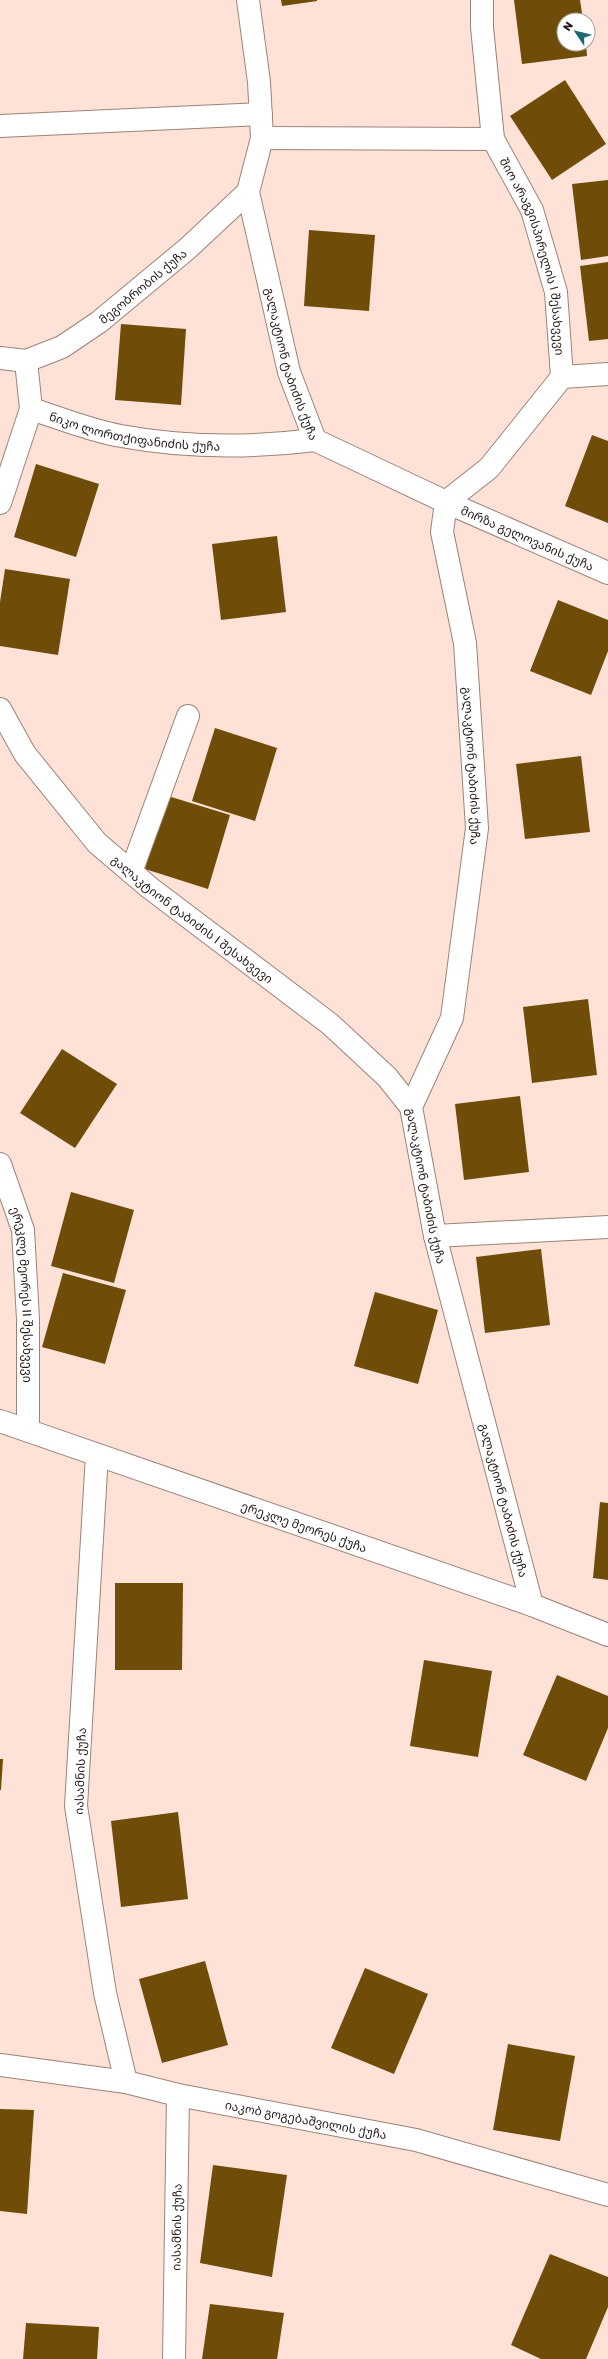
<svg xmlns="http://www.w3.org/2000/svg" width="608" height="2359" viewBox="0 0 608 2359" font-family="'Golos Text','Noto Sans Georgian',sans-serif">
<style>
.building{fill:#6f4c07}
.lines{fill:none;stroke-linecap:round;stroke-linejoin:round}
.minor-casing{stroke:#9c8278;stroke-width:24}
.minor{stroke:#fff;stroke-width:22}
.labels{text-anchor:middle;dominant-baseline:central;stroke-width:4;stroke-linejoin:round;paint-order:stroke}
.street-label{font-size:12px;fill:#231915;stroke:#fff}
</style>
<rect width="100%" height="100%" fill="#ffe2d7"/>
<g class="building">
<polygon points="281,0 317,0 317,1 282,6"/>
<polygon points="514,0 580,0 583,20 564,20 564,44 586,44 587,56 522,64"/>
<polygon points="565,80 606,144 552,180 510,116"/>
<polygon points="608,180 608,256 581,260 572,184"/>
<polygon points="309,230 375,235 369,311 304,306"/>
<polygon points="608,262 608,339 589,341 580,266"/>
<polygon points="121,324 186,329 181,405 115,400"/>
<polygon points="592,435 608,441 608,523 565,506"/>
<polygon points="36,464 99,484 76,557 14,537"/>
<polygon points="277,536 286,612 221,620 212,544"/>
<polygon points="5,569 70,579 58,655 0,646 0,602"/>
<polygon points="558,600 608,620 608,651 591,695 530,671"/>
<polygon points="215,728 277,748 255,821 192,801"/>
<polygon points="581,756 590,832 525,839 516,764"/>
<polygon points="168,796 230,815 208,889 145,869"/>
<polygon points="588,999 597,1075 532,1083 523,1007"/>
<polygon points="62,1049 117,1084 75,1148 20,1113"/>
<polygon points="520,1096 529,1172 464,1180 455,1104"/>
<polygon points="71,1192 134,1210 114,1283 51,1266"/>
<polygon points="541,1249 550,1325 485,1333 476,1257"/>
<polygon points="63,1273 126,1290 105,1364 42,1347"/>
<polygon points="375,1292 438,1310 418,1384 354,1366"/>
<polygon points="600,1502 608,1503 608,1580 593,1578"/>
<polygon points="115,1583 183,1583 182,1670 115,1670"/>
<polygon points="424,1660 492,1671 478,1757 410,1746"/>
<polygon points="557,1675 608,1696 608,1728 586,1781 523,1755"/>
<polygon points="0,1759 3,1759 1,1790 0,1790"/>
<polygon points="178,1812 188,1899 121,1907 111,1821"/>
<polygon points="205,1961 228,2045 162,2063 139,1979"/>
<polygon points="365,1968 428,1994 394,2074 331,2048"/>
<polygon points="508,2044 575,2056 560,2141 493,2130"/>
<polygon points="0,2109 34,2110 27,2214 0,2211"/>
<polygon points="213,2165 287,2175 272,2277 200,2263"/>
<polygon points="550,2254 608,2277 608,2307 586,2359 541,2359 511,2345"/>
<polygon points="210,2304 284,2313 277,2359 202,2359"/>
<polygon points="26,2323 99,2327 97,2359 23,2359"/>
</g>
<g class="lines">
<g class="minor-casing">
<g id="minor">
<path id="s1" d="M248 0 259 82 262 138 248 192 289 372 315 440 446 502 608 573"/>
<polyline points="482,0 482,27 493,139"/>
<polyline points="0,126 261,114"/>
<path id="s2" d="M262 138 493 139 532 210 556 292 562 377"/>
<path id="s3" d="M0 358 26 361 62 347 99 322 187 249 248 192"/>
<path id="s4" d="M31 409C60 418 91 431 121 436 186 448 250 448 315 440"/>
<path id="s5" d="M446 502 442 532 465 643 477 828 452 1018 411 1107 435 1236 532 1605"/>
<polyline points="446,502 489,468 562,377 608,374"/>
<polyline points="0,503 31,409 26,361"/>
<path id="s6" d="M0 709 25 754 97 843 150 888 330 1024 387 1077 411 1107"/>
<polyline points="131,872 188,716"/>
<path id="s7" d="M0 1164 23 1230 28 1319V1429"/>
<polyline points="435,1236 608,1227"/>
<path id="s8" d="M0 1421 532 1605 608 1635"/>
<polyline points="97,1455 76,1806 105,1993 126,2082"/>
<path id="s9" d="M0 2065 126 2082 178 2095 416 2140 608 2195"/>
<path id="s10" d="M174 2359 178 2095"/>
</g>
</g>
<use href="#minor" class="minor"/>
</g>
<g class="labels">
<g class="street-label">
<text stroke="none"><textPath href="#s2" startOffset="357">შიო არაგვისპირელის I შესახვევი</textPath></text>
<text stroke="none"><textPath href="#s3" startOffset="166">მეგობრობის ქუჩა</textPath></text>
<text stroke="none"><textPath href="#s1" startOffset="372">გალაკტიონ ტაბიძის ქუჩა</textPath></text>
<text stroke="none"><textPath href="#s4" startOffset="107">ნიკო ლორთქიფანიძის ქუჩა</textPath></text>
<text stroke="none"><textPath href="#s1" startOffset="686">მირზა გელოვანის ქუჩა</textPath></text>
<text stroke="none"><textPath href="#s5" startOffset="267">გალაკტიონ ტაბიძის ქუჩა</textPath></text>
<text stroke="none"><textPath href="#s6" startOffset="288">გალაკტიონ ტაბიძის I შესახვევი</textPath></text>
<text stroke="none"><textPath href="#s5" startOffset="699">გალაკტიონ ტაბიძის ქუჩა</textPath></text>
<text stroke="none"><textPath href="#s7" startOffset="134">ერეკლე მეორეს II შესახვევი</textPath></text>
<text stroke="none"><textPath href="#s5" startOffset="1023">გალაკტიონ ტაბიძის ქუჩა</textPath></text>
<text stroke="none"><textPath href="#s8" startOffset="322">ერეკლე მეორეს ქუჩა</textPath></text>
<text transform="translate(80 1771) rotate(-88)">იასამნის ქუჩა</text>
<text stroke="none"><textPath href="#s9" startOffset="311">იაკობ გოგებაშვილის ქუჩა</textPath></text>
<text stroke="none"><textPath href="#s10" startOffset="132">იასამნის ქუჩა</textPath></text>
</g>
</g>
<g transform="translate(576 32) rotate(305)"><circle r="19" fill="#ffffff" stroke="#a7a3a1"/>
<path d="M0-3L7 15L0 10L-7 15Z" fill="#206676"/>
<text y="-6" font-size="11" font-weight="bold" text-anchor="middle" fill="#231915">N</text>
</g>
</svg>
